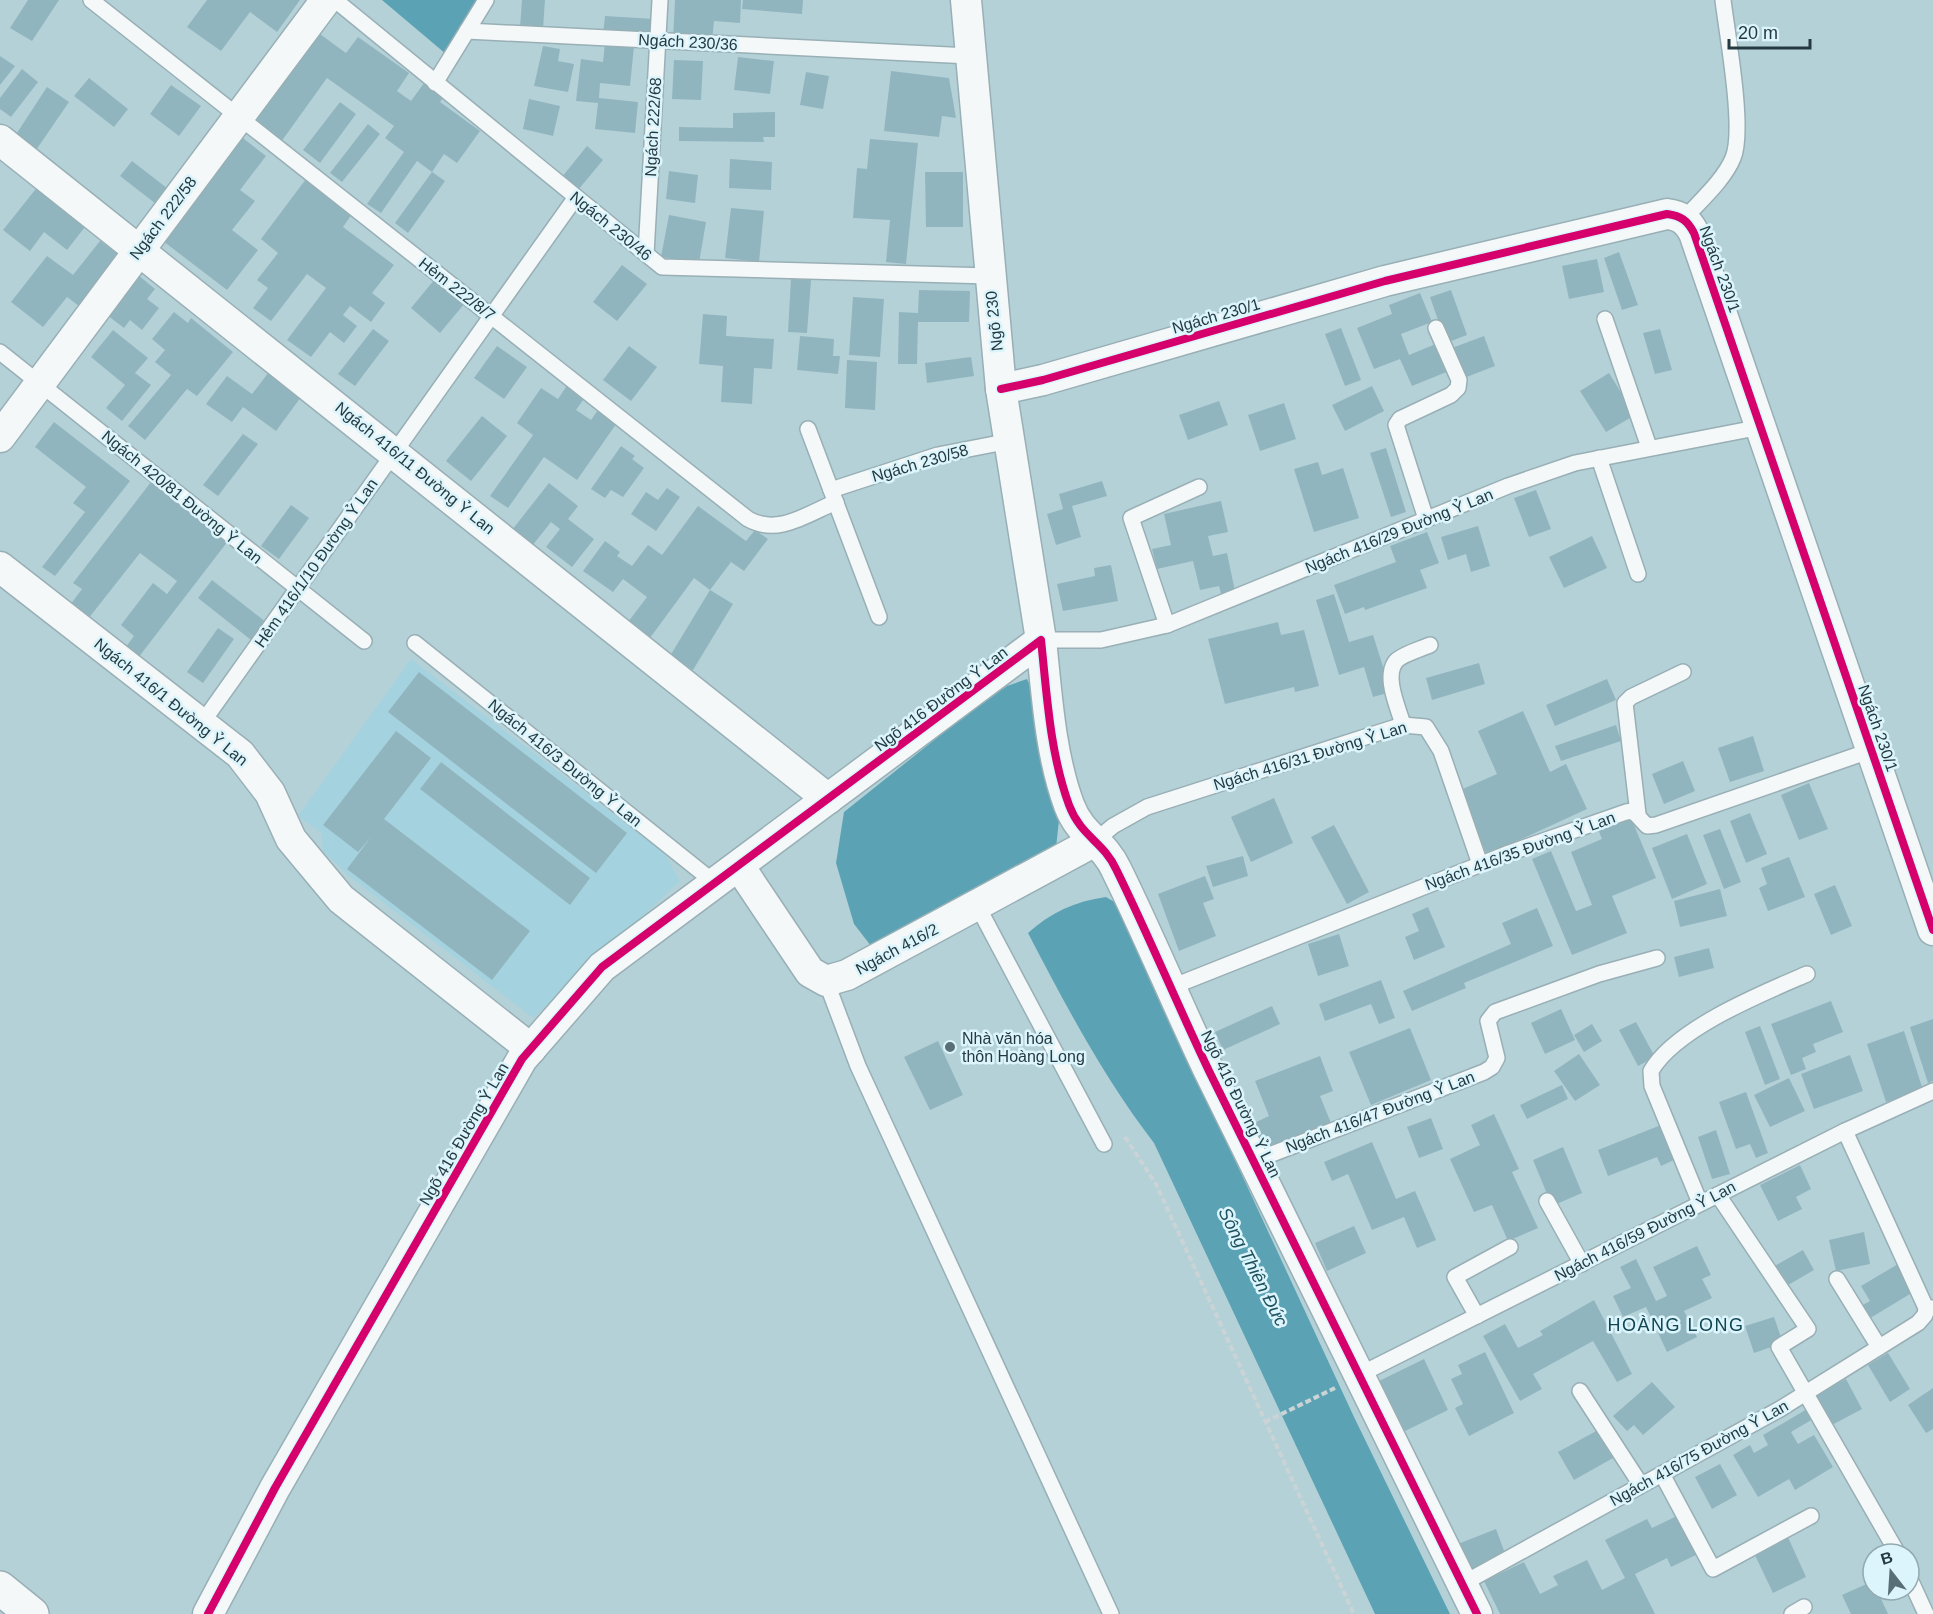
<svg xmlns="http://www.w3.org/2000/svg" width="1933" height="1614" viewBox="0 0 1933 1614" font-family="Arial,sans-serif">
<style>
.built{fill:#a4d2df}
.water{fill:#5ba3b4}
.building{fill:#91b5be}
.lines{fill:none;stroke-linecap:round;stroke-linejoin:round}
.service-casing{stroke:#98afb5;stroke-width:18}
.minor-casing{stroke:#98afb5;stroke-width:33}
.secondary-casing{stroke:#98afb5;stroke-width:36}
.path{stroke:#cad3d5;stroke-width:4;stroke-dasharray:6 3;stroke-linecap:butt}
.service{stroke:#f4f8f9;stroke-width:15}
.minor{stroke:#f4f8f9;stroke-width:30}
.secondary{stroke:#f4f8f9;stroke-width:33}
.cycleway-casing{stroke:#dcf5fc;stroke-width:11}
.cycleway{stroke:#d6006c;stroke-width:8}
.poi-dot{fill:#576f75;stroke:#dcf5fc;stroke-width:2}
.labels{text-anchor:middle;dominant-baseline:central;stroke-width:5;stroke-linejoin:round;paint-order:stroke}
.street-label{font-size:16px;fill:#253a40;stroke:#dcf5fc}
.poi-label{font-size:16px;fill:#253a40;stroke:#dcf5fc;text-anchor:start}
.water-label{font-size:18px;font-style:italic;fill:#1e505d;stroke:#dcf5fc}
.neighbourhood-label{font-size:18px;letter-spacing:1.5px;fill:#124552;stroke:#dcf5fc}
</style>
<rect width="100%" height="100%" fill="#b5d1d8"/>
<polygon class="built" points="411,659 664,853 680,881 533,1018 349,876 323,851 321,833 298,816"/>
<g class="water">
<polygon points="382,0 478,0 446,54"/>
<polygon points="1027,679 1038,702 1059,820 1056,848 871,946 854,924 836,863 844,812 958,721 1007,686"/>
<path d="M1106 897 1116 903 1354 1417 1450 1614H1375L1154 1143C1104 1078 1066 1006 1028 933 1050 913 1075 901 1106 897Z"/>
</g>
<g class="building">
<polygon points="28,0 59,0 32,41 10,28"/>
<polygon points="207,0 300,0 277,32 250,12 221,51 187,27"/>
<polygon points="522,0 545,0 543,29 520,28"/>
<polygon points="675,0 741,0 740,23 714,21 712,41 673,40"/>
<polygon points="743,0 803,0 802,14 742,9"/>
<polygon points="605,16 654,19 653,38 603,35"/>
<polygon points="313,29 346,53 358,37 409,73 397,91 411,101 427,79 446,93 440,102 480,131 457,163 444,154 432,172 417,161 381,213 367,204 404,152 385,138 394,126 362,103 327,78 281,142 248,119"/>
<polygon points="605,43 634,46 630,86 600,83 599,98 638,102 635,133 595,129 598,103 576,101 581,59 603,62"/>
<polygon points="543,46 560,49 558,61 574,64 568,92 534,86"/>
<polygon points="0,56 15,66 0,85"/>
<polygon points="738,57 774,61 770,94 734,90"/>
<polygon points="674,60 703,61 701,100 672,99"/>
<polygon points="22,69 38,82 11,117 0,109 0,98"/>
<polygon points="891,71 949,78 956,118 942,116 939,137 884,131"/>
<polygon points="806,72 829,76 823,109 800,105"/>
<polygon points="89,78 128,109 114,127 74,96"/>
<polygon points="171,85 201,106 179,136 150,114"/>
<polygon points="47,87 69,102 34,153 13,139"/>
<polygon points="529,99 560,106 553,136 523,129"/>
<polygon points="340,102 356,114 320,163 303,150"/>
<polygon points="775,112 775,137 763,137 764,142 679,141 679,127 733,128 733,113"/>
<polygon points="368,124 380,134 342,182 330,173"/>
<polygon points="239,135 266,156 240,190 255,201 232,230 258,250 227,290 159,238"/>
<polygon points="870,139 918,143 906,264 886,262 890,220 853,218 857,168 867,169"/>
<polygon points="587,146 603,160 578,190 562,177"/>
<polygon points="730,159 772,162 771,190 729,188"/>
<polygon points="132,161 172,192 160,207 120,176"/>
<polygon points="669,171 698,175 695,203 666,199"/>
<polygon points="432,172 445,181 408,233 395,223"/>
<polygon points="925,172 963,172 963,227 926,227"/>
<polygon points="306,179 352,214 343,227 394,265 372,293 385,303 371,322 350,306 343,315 357,326 344,343 330,332 311,357 287,340 326,288 307,274 271,321 253,308 268,288 257,280 278,253 261,239"/>
<polygon points="39,185 88,223 67,250 44,232 30,251 3,230"/>
<polygon points="731,208 764,211 759,262 725,258"/>
<polygon points="669,215 706,222 699,263 661,257"/>
<polygon points="100,241 123,258 83,309 67,297 43,327 11,302 47,256 73,275"/>
<polygon points="1619,252 1638,305 1622,310 1604,258"/>
<polygon points="1597,259 1604,292 1569,299 1562,266"/>
<polygon points="622,265 647,284 617,321 593,302"/>
<polygon points="138,275 155,289 147,299 159,308 142,330 130,320 124,328 107,315"/>
<polygon points="435,279 465,303 440,333 411,308"/>
<polygon points="791,279 811,280 807,333 788,332"/>
<polygon points="919,290 970,291 969,322 918,322 917,364 898,364 899,312 918,313"/>
<polygon points="1451,290 1467,335 1446,343 1430,297"/>
<polygon points="1420,293 1432,322 1401,334 1409,355 1438,343 1449,371 1412,386 1400,359 1374,369 1357,328 1392,314 1389,305"/>
<polygon points="853,297 884,299 880,357 849,355"/>
<polygon points="174,312 188,323 191,318 233,352 197,396 187,389 145,440 128,426 171,375 155,362 165,350 152,339"/>
<polygon points="703,314 727,316 726,336 774,339 772,369 754,368 752,404 721,402 723,366 699,364"/>
<polygon points="1341,328 1361,380 1345,386 1325,334"/>
<polygon points="373,329 389,341 355,386 338,374"/>
<polygon points="1660,329 1672,370 1655,374 1643,333"/>
<polygon points="113,330 148,358 135,373 151,385 122,421 106,408 125,385 91,357"/>
<polygon points="800,336 834,339 833,356 840,356 838,374 797,370"/>
<polygon points="1484,336 1495,366 1464,378 1452,348"/>
<polygon points="497,346 527,367 504,399 474,378"/>
<polygon points="629,346 657,367 631,401 603,380"/>
<polygon points="971,357 974,376 927,383 925,363"/>
<polygon points="847,360 877,362 875,410 845,408"/>
<polygon points="272,368 304,393 276,431 243,407 232,422 206,404 227,376 252,394"/>
<polygon points="1609,373 1635,415 1606,432 1580,391"/>
<polygon points="568,384 586,396 576,410 591,420 600,407 619,420 577,480 544,457 508,508 490,496 533,435 517,423 541,388 558,399"/>
<polygon points="1372,386 1384,411 1345,431 1332,405"/>
<polygon points="1219,401 1228,425 1188,440 1179,415"/>
<polygon points="1284,403 1296,439 1260,451 1248,415"/>
<polygon points="482,416 507,436 471,481 446,461"/>
<polygon points="54,422 130,481 55,576 42,567 85,512 73,503 86,487 35,447"/>
<polygon points="243,434 258,444 218,496 203,485"/>
<polygon points="621,446 635,456 632,459 644,468 623,497 611,490 605,498 591,489"/>
<polygon points="1386,448 1406,512 1391,517 1370,453"/>
<polygon points="1318,462 1322,475 1343,468 1359,518 1314,532 1294,469"/>
<polygon points="1102,481 1107,496 1072,506 1081,537 1056,545 1047,514 1063,509 1059,494"/>
<polygon points="151,482 228,541 138,658 125,648 134,636 121,625 153,583 167,594 177,581 140,553 88,619 70,605 82,589 73,583"/>
<polygon points="549,483 578,506 568,519 594,539 572,567 546,547 560,529 551,522 532,546 512,530"/>
<polygon points="667,488 680,497 656,531 631,514 646,492 658,500"/>
<polygon points="1536,490 1551,529 1529,537 1514,498"/>
<polygon points="1221,501 1228,532 1208,536 1213,556 1227,553 1235,591 1221,594 1219,586 1200,590 1193,561 1157,569 1152,549 1171,545 1164,514"/>
<polygon points="291,505 309,518 279,559 261,546"/>
<polygon points="698,506 746,541 755,530 768,539 744,571 731,562 710,590 694,578 650,638 628,622 647,597 623,579 613,592 583,571 605,541 620,552 617,556 632,566 648,545 662,555"/>
<polygon points="1478,526 1490,566 1471,572 1466,554 1448,560 1441,537"/>
<polygon points="1427,532 1439,563 1420,570 1427,588 1365,610 1364,607 1345,614 1334,585 1396,562 1390,546"/>
<polygon points="1592,536 1607,568 1564,588 1549,557"/>
<polygon points="1111,565 1118,601 1063,611 1057,584 1095,576 1094,568"/>
<polygon points="212,580 266,622 251,640 198,598"/>
<polygon points="710,590 733,604 693,670 670,656"/>
<polygon points="1334,594 1349,642 1373,635 1391,692 1373,697 1364,667 1339,675 1316,600"/>
<polygon points="1278,622 1281,635 1304,630 1319,686 1295,692 1294,687 1225,704 1208,639"/>
<polygon points="218,628 234,639 203,683 187,672"/>
<polygon points="1479,663 1485,684 1432,700 1426,678"/>
<polygon points="419,672 627,833 596,873 388,712"/>
<polygon points="1607,679 1616,700 1555,726 1546,705"/>
<polygon points="1523,711 1550,772 1566,764 1587,809 1487,855 1458,791 1497,774 1478,731"/>
<polygon points="1616,725 1621,741 1561,761 1555,746"/>
<polygon points="396,731 431,758 384,819 530,931 492,980 347,869 371,837 358,852 323,825"/>
<polygon points="1753,736 1764,771 1730,782 1718,748"/>
<polygon points="1683,761 1695,791 1664,804 1652,774"/>
<polygon points="441,762 590,878 570,905 420,789"/>
<polygon points="1809,783 1828,829 1799,840 1781,795"/>
<polygon points="1274,798 1293,843 1251,862 1231,817"/>
<polygon points="1629,813 1656,878 1612,896 1627,933 1572,955 1532,859 1551,851 1576,911 1592,905 1571,852 1602,839 1597,827"/>
<polygon points="1750,813 1767,854 1746,863 1730,821"/>
<polygon points="1334,825 1369,892 1347,904 1311,837"/>
<polygon points="1720,829 1741,882 1724,889 1703,835"/>
<polygon points="1687,834 1707,884 1672,899 1652,848"/>
<polygon points="1243,856 1248,876 1213,887 1206,866"/>
<polygon points="1789,857 1805,897 1768,911 1759,888 1767,884 1761,868"/>
<polygon points="1205,876 1214,899 1203,903 1216,936 1179,951 1158,894"/>
<polygon points="1835,885 1852,926 1831,935 1814,894"/>
<polygon points="1720,889 1727,916 1680,927 1674,901"/>
<polygon points="1428,907 1445,947 1414,960 1405,937 1419,931 1412,914"/>
<polygon points="1537,908 1553,946 1464,983 1466,988 1412,1011 1403,991 1511,944 1502,923"/>
<polygon points="1339,934 1349,966 1318,976 1308,944"/>
<polygon points="1709,948 1714,968 1679,977 1674,957"/>
<polygon points="1381,980 1395,1018 1379,1024 1371,1004 1325,1021 1319,1004"/>
<polygon points="1831,1001 1843,1032 1813,1044 1816,1052 1802,1058 1806,1069 1791,1075 1771,1024"/>
<polygon points="1272,1006 1280,1024 1223,1050 1215,1032"/>
<polygon points="1561,1009 1575,1040 1545,1054 1531,1023"/>
<polygon points="1933,1019 1933,1081 1928,1083 1910,1027"/>
<polygon points="1636,1022 1655,1057 1638,1066 1619,1030"/>
<polygon points="1592,1024 1602,1041 1584,1052 1574,1035"/>
<polygon points="1760,1026 1780,1079 1765,1085 1745,1032"/>
<polygon points="1410,1028 1431,1080 1371,1105 1349,1052"/>
<polygon points="1904,1031 1923,1090 1886,1102 1867,1044"/>
<polygon points="938,1041 963,1095 930,1110 904,1057"/>
<polygon points="1579,1054 1600,1085 1575,1101 1554,1071"/>
<polygon points="1850,1055 1863,1091 1814,1109 1801,1074"/>
<polygon points="1320,1056 1333,1091 1320,1096 1333,1128 1266,1154 1254,1123 1269,1116 1255,1081"/>
<polygon points="1789,1078 1805,1111 1770,1127 1754,1095"/>
<polygon points="1562,1085 1568,1099 1527,1119 1520,1105"/>
<polygon points="1746,1092 1768,1153 1756,1158 1750,1144 1736,1149 1719,1102"/>
<polygon points="1494,1114 1519,1169 1512,1172 1538,1228 1508,1241 1492,1205 1474,1212 1450,1159 1480,1145 1471,1125"/>
<polygon points="1431,1118 1443,1149 1419,1158 1407,1127"/>
<polygon points="1661,1125 1674,1160 1661,1166 1657,1157 1608,1176 1598,1150"/>
<polygon points="1716,1130 1730,1174 1712,1179 1698,1137"/>
<polygon points="1372,1142 1396,1199 1415,1191 1436,1240 1417,1248 1404,1217 1372,1230 1348,1174 1332,1181 1324,1162"/>
<polygon points="1563,1147 1582,1193 1552,1206 1533,1160"/>
<polygon points="1800,1165 1811,1189 1796,1197 1802,1209 1778,1221 1760,1185"/>
<polygon points="1354,1226 1366,1253 1327,1271 1315,1243"/>
<polygon points="1864,1232 1870,1264 1836,1271 1829,1240"/>
<polygon points="1697,1246 1711,1275 1702,1279 1712,1298 1684,1311 1697,1337 1667,1352 1646,1307 1623,1317 1613,1296 1631,1288 1620,1267 1636,1259 1656,1301 1667,1296 1653,1267"/>
<polygon points="1803,1250 1814,1270 1783,1288 1771,1268"/>
<polygon points="1898,1264 1915,1291 1867,1320 1859,1307 1870,1301 1861,1286"/>
<polygon points="1594,1300 1632,1374 1617,1382 1593,1341 1533,1374 1542,1389 1520,1401 1483,1336 1505,1324 1518,1348 1543,1335 1540,1331"/>
<polygon points="1774,1317 1783,1343 1754,1353 1745,1326"/>
<polygon points="1485,1352 1514,1413 1469,1436 1455,1408 1463,1404 1451,1379 1462,1374 1458,1365"/>
<polygon points="1888,1353 1910,1389 1890,1402 1868,1365"/>
<polygon points="1424,1359 1448,1410 1399,1434 1375,1383"/>
<polygon points="1846,1379 1862,1409 1830,1426 1814,1396"/>
<polygon points="1652,1382 1675,1407 1643,1435 1634,1425 1627,1431 1613,1416"/>
<polygon points="1933,1388 1933,1429 1926,1433 1908,1405"/>
<polygon points="1807,1409 1813,1419 1791,1432 1798,1444 1814,1435 1833,1467 1795,1490 1789,1479 1758,1497 1733,1455 1750,1445 1754,1453 1768,1445 1763,1435"/>
<polygon points="1598,1430 1613,1458 1574,1480 1558,1452"/>
<polygon points="1720,1464 1737,1495 1712,1509 1695,1477"/>
<polygon points="1681,1514 1700,1553 1671,1567 1667,1558 1635,1574 1655,1614 1500,1614 1484,1581 1524,1562 1540,1594 1558,1585 1553,1576 1587,1560 1602,1590 1625,1578 1605,1540 1647,1519 1652,1528"/>
<polygon points="1496,1529 1506,1556 1468,1571 1458,1544"/>
<polygon points="1787,1535 1806,1577 1773,1593 1753,1551"/>
<polygon points="1873,1581 1873,1590 1877,1590 1888,1614 1851,1614 1842,1595"/>
</g>
<g class="lines">
<g class="service-casing">
<g id="service">
<path d="M91 0 748 519C778 536 807 514 836 502"/>
<polyline points="335,0 662,267 990,276"/>
<polyline points="467,31 486,0"/>
<polyline points="435,83 467,31 970,56"/>
<path d="M1684 219C1700 201 1724 180 1733 158 1745 130 1727 34 1723 0"/>
<polyline points="646,254 660,0"/>
<polyline points="1605,319 1649,447"/>
<polyline points="0,352 364,641"/>
<polyline points="808,429 879,617"/>
<polyline points="1599,458 1638,574"/>
<polyline points="831,490 938,455 1010,441"/>
<polyline points="1426,519 1396,425 1400,419 1451,395 1458,388 1459,380 1436,328"/>
<polyline points="1167,625 1131,518 1199,487"/>
<polyline points="1041,640 1101,640 1167,625 1508,486 1575,463 1761,427"/>
<polyline points="415,643 715,883"/>
<polyline points="202,723 576,197"/>
<path d="M1403 725C1399 709 1383 677 1396 661 1403 654 1421 649 1430 645"/>
<polyline points="1638,814 1625,703 1631,697 1683,672"/>
<polyline points="1095,841 1113,826 1147,807 1387,730 1403,725 1426,727 1441,751 1480,864"/>
<polyline points="977,905 1104,1144"/>
<polyline points="826,981 858,1066 1111,1614"/>
<polyline points="1169,988 1509,853 1626,812 1633,811 1647,826 1656,825 1872,750"/>
<polyline points="1845,1131 1926,1308 1933,1308"/>
<polyline points="1254,1161 1484,1072 1492,1067 1497,1058 1488,1021 1495,1012 1599,974 1657,958"/>
<polyline points="1718,1195 1808,1329 1779,1347 1898,1554"/>
<polyline points="1547,1201 1582,1264"/>
<path d="M1700 1203 1652 1086 1651 1071C1676 1028 1763 993 1807 974"/>
<polyline points="1837,1279 1879,1347"/>
<polyline points="1477,1316 1455,1277 1510,1247"/>
<polyline points="1359,1375 1845,1131 1933,1091"/>
<polyline points="1580,1391 1641,1485"/>
<polyline points="1662,1474 1713,1569 1811,1516"/>
<polyline points="1909,1577 1926,1614"/>
<polyline points="1462,1584 1780,1409 1918,1323 1925,1315 1926,1308"/>
<polyline points="1792,1614 1804,1607"/>
</g>
</g>
<g class="minor-casing">
<g id="minor">
<polyline points="966,0 1001,389 1041,640"/>
<polyline points="0,140 828,799"/>
<path d="M1001 389 1043 380 1385 281 1667 214C1681 216 1687 220 1694 233L1933 930"/>
<polyline points="0,437 326,0"/>
<polyline points="0,567 240,754 270,793 291,839 341,899 531,1049"/>
<polyline points="739,866 810,972 826,981 847,975 1095,841"/>
<path d="M208 1614 275 1488 522 1059 602 967 1041 640C1047 696 1050 753 1069 805 1081 837 1103 841 1116 869 1149 936 1177 1004 1209 1071 1298 1252 1387 1433 1477 1614"/>
</g>
</g>
<g class="secondary-casing">
<polyline id="secondary" points="0,1588 32,1614"/>
</g>
<g class="path">
<polyline points="1125,1137 1156,1184 1354,1614"/>
<polyline points="1265,1422 1335,1388"/>
</g>
<use href="#service" class="service"/>
<use href="#minor" class="minor"/>
<use href="#secondary" class="secondary"/>
<g class="cycleway-casing">
<g id="cycleway">
<path d="M1001 389 1043 380 1385 281 1667 214C1681 216 1687 220 1694 233L1933 930"/>
<path d="M208 1614 275 1488 522 1059 602 967 1041 640C1047 696 1050 753 1069 805 1081 837 1103 841 1116 869 1149 936 1177 1004 1209 1071 1298 1252 1387 1433 1477 1614"/>
</g>
</g>
<use href="#cycleway" class="cycleway"/>
</g>
<circle class="poi-dot" cx="950" cy="1047" r="6"/>
<g class="labels">
<g class="street-label">
<text transform="translate(688 42) rotate(3)">Ngách 230/36</text>
<text transform="translate(653 127) rotate(-87)">Ngách 222/68</text>
<text transform="translate(163 218) rotate(-53)">Ngách 222/58</text>
<text transform="translate(611 226) rotate(39)">Ngách 230/46</text>
<text transform="translate(1720 269) rotate(70)">Ngách 230/1</text>
<text transform="translate(457 289) rotate(38)">Hẻm 222/8/7</text>
<text transform="translate(1216 316) rotate(-16)">Ngách 230/1</text>
<text transform="translate(994 321) rotate(-96)">Ngõ 230</text>
<text transform="translate(920 463) rotate(-16)">Ngách 230/58</text>
<text transform="translate(415 468) rotate(39)">Ngách 416/11 Đường Ỷ Lan</text>
<text transform="translate(182 497) rotate(39)">Ngách 420/81 Đường Ỷ Lan</text>
<text transform="translate(1399 531) rotate(-22)">Ngách 416/29 Đường Ỷ Lan</text>
<text transform="translate(316 563) rotate(-55)">Hẻm 416/1/10 Đường Ỷ Lan</text>
<text transform="translate(941 699) rotate(-37)">Ngõ 416 Đường Ỷ Lan</text>
<text transform="translate(171 702) rotate(39)">Ngách 416/1 Đường Ỷ Lan</text>
<text transform="translate(1878 728) rotate(71)">Ngách 230/1</text>
<text transform="translate(1310 756) rotate(-17)">Ngách 416/31 Đường Ỷ Lan</text>
<text transform="translate(565 763) rotate(39)">Ngách 416/3 Đường Ỷ Lan</text>
<text transform="translate(1520 851) rotate(-20)">Ngách 416/35 Đường Ỷ Lan</text>
<text transform="translate(897 949) rotate(-28)">Ngách 416/2</text>
<text transform="translate(1241 1104) rotate(64)">Ngõ 416 Đường Ỷ Lan</text>
<text transform="translate(1380 1112) rotate(-21)">Ngách 416/47 Đường Ỷ Lan</text>
<text transform="translate(464 1134) rotate(-60)">Ngõ 416 Đường Ỷ Lan</text>
<text transform="translate(1645 1231) rotate(-27)">Ngách 416/59 Đường Ỷ Lan</text>
<text transform="translate(1699 1453) rotate(-29)">Ngách 416/75 Đường Ỷ Lan</text>
</g>
<g class="poi-label">
<text x="962" y="1038">Nhà văn hóa<tspan x="962" dy="18">thôn Hoàng Long</tspan></text>
</g>
<g class="water-label">
<text transform="translate(1253 1267) rotate(63)">Sông Thiên Đức</text>
</g>
<g class="neighbourhood-label">
<text x="1676" y="1325">HOÀNG LONG</text>
</g>
</g>
<g transform="translate(1891 1572) rotate(343)"><circle r="28" fill="#dcf5fc" stroke="#93aab1" stroke-width="1.5"/>
<path d="M0-4.5L10 22L0 15L-10 22Z" fill="#576f75"/>
<text y="-9" font-size="16" font-weight="bold" text-anchor="middle" fill="#253a40">B</text>
</g>
<path d="M1729 39v9h81v-9" fill="none" stroke="#253a40" stroke-width="3"/>
<text x="1738" y="39" font-size="18" fill="#253a40" stroke="#dcf5fc" stroke-width="4.5" paint-order="stroke">20 m</text>
</svg>
